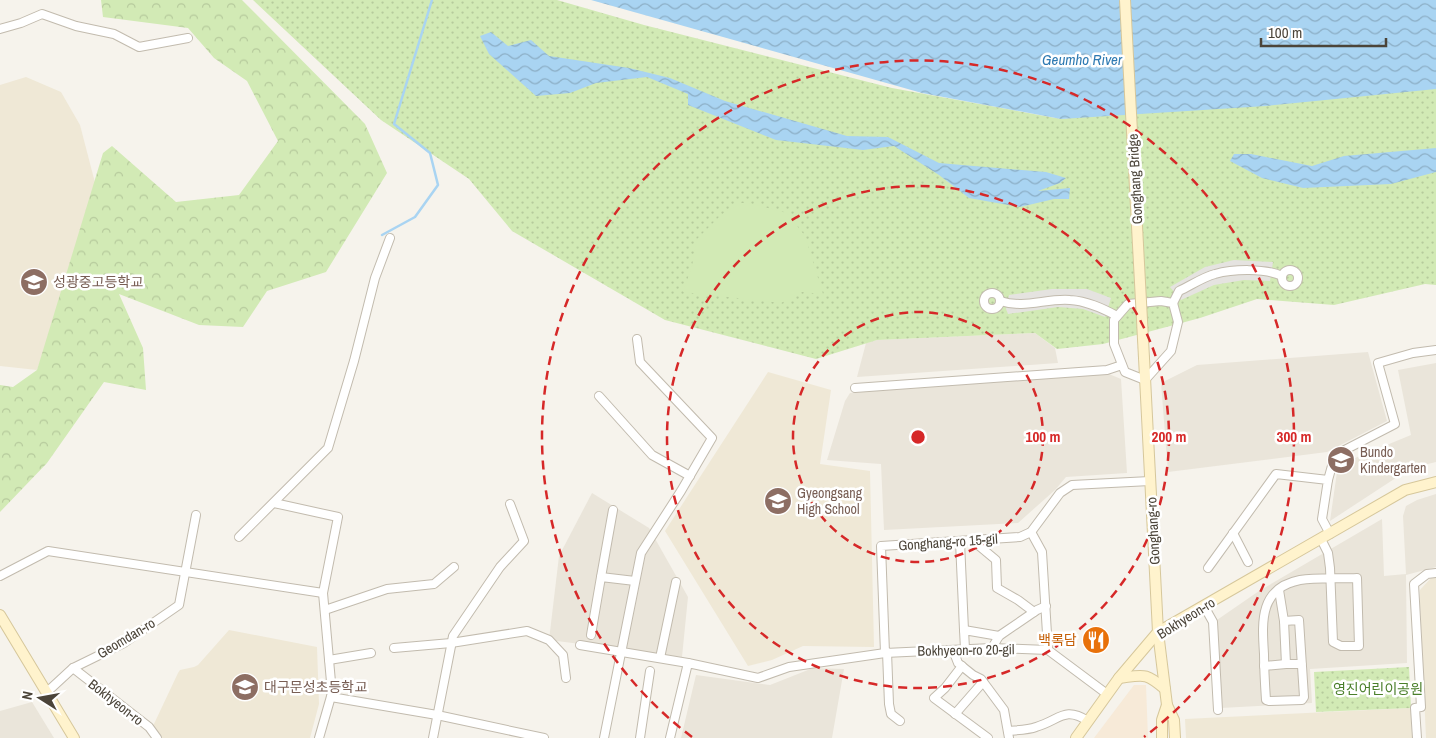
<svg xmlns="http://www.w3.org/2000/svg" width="1436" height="738" viewBox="0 0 1436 738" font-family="'Archivo Narrow','Noto Sans KR',sans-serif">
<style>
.residential{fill:#eae5da}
.commercial{fill:#f7ead8}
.education{fill:#efe8d6}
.forest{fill:url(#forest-crowns)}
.park{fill:url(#park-dots)}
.pitch{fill:#d2eab5}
.parking{fill:#e5e3e0}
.water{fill:url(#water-waves)}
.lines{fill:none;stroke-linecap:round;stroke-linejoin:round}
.stream{stroke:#a9d4f2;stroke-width:2.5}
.street-casing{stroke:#c2bbae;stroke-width:10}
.secondary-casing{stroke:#d6c79b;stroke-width:12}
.street{stroke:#fff;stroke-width:8}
.secondary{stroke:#fff3cd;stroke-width:10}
.secondary-bridge-casing{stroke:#d6c79b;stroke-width:12;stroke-linecap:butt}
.secondary-bridge{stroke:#fff3cd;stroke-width:10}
.ring{fill:none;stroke:#d62828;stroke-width:2.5;stroke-dasharray:9 6}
.labels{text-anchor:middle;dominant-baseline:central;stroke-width:5;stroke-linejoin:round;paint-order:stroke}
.street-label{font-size:14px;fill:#4b4439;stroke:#fff}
.education-label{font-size:14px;fill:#785e54;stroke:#fff;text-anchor:start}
.food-label{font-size:14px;fill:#c56008;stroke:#fff;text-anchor:end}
.park-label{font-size:14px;fill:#4a7f2a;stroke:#fff}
.water-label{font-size:15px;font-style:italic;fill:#2e7ab2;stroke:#fff}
.centre{fill:#d62828;stroke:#fff;stroke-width:2.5}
.ring-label{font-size:15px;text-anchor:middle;font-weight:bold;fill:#d62828;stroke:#fff;stroke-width:5;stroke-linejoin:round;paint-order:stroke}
</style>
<defs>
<pattern id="forest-crowns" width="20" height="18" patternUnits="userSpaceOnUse" patternTransform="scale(1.25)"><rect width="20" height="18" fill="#d2eab5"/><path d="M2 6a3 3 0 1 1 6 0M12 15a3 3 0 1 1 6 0" fill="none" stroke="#b6ca9c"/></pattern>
<pattern id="park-dots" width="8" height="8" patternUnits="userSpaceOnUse" patternTransform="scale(1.25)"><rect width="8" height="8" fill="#d2eab5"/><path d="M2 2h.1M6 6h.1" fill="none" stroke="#b6ca9c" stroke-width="1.8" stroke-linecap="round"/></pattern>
<pattern id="water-waves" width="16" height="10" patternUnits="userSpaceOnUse" patternTransform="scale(1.25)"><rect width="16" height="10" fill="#a9d4f2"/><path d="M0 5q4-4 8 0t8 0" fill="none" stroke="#8caec5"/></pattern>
</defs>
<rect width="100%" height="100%" fill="#f6f3ec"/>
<g class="residential">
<polygon points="1035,333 1055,348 1058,363 857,377 866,343 877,340"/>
<polygon points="1368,352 1387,421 1327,452 1168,472 1161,383 1197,365"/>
<polygon points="1436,363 1436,462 1411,468 1330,521 1338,465 1411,435 1398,370"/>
<polygon points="1109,374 1121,379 1127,473 1066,477 1055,490 1018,523 884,530 881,464 827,460 845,401 850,393"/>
<polygon points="592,493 649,528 688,597 682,657 549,640 559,556"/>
<polygon points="1436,494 1436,567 1406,575 1407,663 1310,669 1312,703 1221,708 1214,622 1259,591 1382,519 1384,576 1406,574 1403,516 1406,506 1417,500"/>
<polygon points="813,668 844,669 832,738 681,738 696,675 770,685"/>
<polygon points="32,702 54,738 0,738 0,711"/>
</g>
<polygon class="commercial" points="1134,685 1146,685 1148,738 1094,738"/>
<g class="education">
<polygon points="26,77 61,92 80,125 99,198 37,370 0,366 0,85"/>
<polygon points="768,372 831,390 820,464 870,471 874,647 803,646 772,660 748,666 665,531"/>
<polygon points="1431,578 1436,578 1436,738 1426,738 1420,605 1420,590"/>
<polygon points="229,630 317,647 319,704 310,738 162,738 153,726 178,673 180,670 194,667 198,665"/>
<polygon points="1411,708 1412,738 1186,738 1185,719"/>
</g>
<polygon class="forest" points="101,0 242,0 365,124 387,173 326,272 267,291 243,327 199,325 119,294 143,348 146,390 104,382 47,463 0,512 0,385 13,387 37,370 103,153 112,146 176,202 239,195 278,141 247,81 214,58 188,28 103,17"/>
<g class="park">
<polygon points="253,0 557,0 644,25 892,88 1061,119 1436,84 1436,285 1425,284 1334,305 1257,299 1200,318 1103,344 1057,349 1035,333 877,340 816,359 665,320 512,231 469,179 381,120"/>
<polygon points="1409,667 1411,708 1316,712 1314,672"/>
</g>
<polygon class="pitch" points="740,203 749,203 787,213 805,236 823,294 802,292 781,303 683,292 692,266 697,239 721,215"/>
<g class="parking">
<polygon points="1234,260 1273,262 1270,281 1244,280 1214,285 1181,300 1170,287 1205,267"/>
<polygon points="1052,289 1087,289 1111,298 1105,317 1083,309 1058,307 1008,314 1006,309 1009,295"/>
</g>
<g class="water">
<polygon points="591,0 1436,0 1436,89 1266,106 1061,119 922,93"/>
<polygon points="491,32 508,46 531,40 549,56 629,68 670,78 725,101 847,136 888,137 939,163 1046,172 1066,178 1060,183 1038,191 1070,188 1069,199 1054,199 1020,207 969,198 939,175 894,146 863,150 776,140 688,105 688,94 647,77 596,83 570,93 536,96 489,54 480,36"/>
<polygon points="1436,148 1436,172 1391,184 1303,188 1262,178 1230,161 1234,154 1251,154 1312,166 1344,156"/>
</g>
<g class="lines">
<polyline class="stream" points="382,235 415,217 438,185 430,153 394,124 432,0"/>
<g class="street-casing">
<g id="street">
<polyline points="0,29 21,23 42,14 76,26 114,34 139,47 188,38"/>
<circle cx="1290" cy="278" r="8"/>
<circle cx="992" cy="301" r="8"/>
<path d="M1000 301C1025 309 1046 298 1070 300 1087 301 1102 308 1117 316"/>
<polygon points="1161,301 1173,303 1178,322 1171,351 1145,380 1125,372 1114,344 1114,320 1128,304"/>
<path d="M1173 303 1179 291C1190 286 1203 277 1215 274 1233 269 1265 268 1282 276"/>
<polyline points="855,388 1107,370 1122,365"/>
<polyline points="599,396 652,455 690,476"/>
<polyline points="1328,480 1335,455 1395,424 1378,363 1413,353 1436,350"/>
<polyline points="274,503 338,517 323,593 332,693 319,738"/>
<polyline points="1031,532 1042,552 1048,650"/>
<polyline points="1233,533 1248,562"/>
<polyline points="239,537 328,448 354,361 375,278 390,238"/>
<polyline points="978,539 978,545 996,560 997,588 1018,600 1034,612"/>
<polyline points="960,542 964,630"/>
<polyline points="1208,568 1276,474 1328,480 1322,519 1330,534"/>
<polyline points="0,576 48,551 323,593"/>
<polyline points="601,577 613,510"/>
<polyline points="1279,590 1284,621"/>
<polyline points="1204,606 1213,622 1218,710"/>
<polyline points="325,610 387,589 434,584 454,567"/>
<polyline points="591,635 601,577 635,581"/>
<polyline points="580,645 688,663"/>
<polyline points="394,648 451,643 527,631 549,640 563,655 566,678"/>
<polyline points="992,648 999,636 1037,610 1046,606"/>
<polyline points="965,649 964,630 999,636"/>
<polyline points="953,650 958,663 973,675 981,679 1004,710 1009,738"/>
<polyline points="887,652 889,704 891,714 900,721"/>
<polyline points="885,653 881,546 1020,537 1031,532 1060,493 1072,485 1150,481"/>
<polyline points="660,658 676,582"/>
<polyline points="329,660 371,653"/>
<path d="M1302 664H1286L1284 621 1299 620 1304 697 1302 700 1269 701 1266 700C1265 685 1264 669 1264 654 1262 622 1259 588 1300 580 1318 577 1338 579 1357 578L1359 646H1341L1333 642 1330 568 1328 553 1321 539"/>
<polyline points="962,666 945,688 934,698 988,738"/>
<polyline points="1264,666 1286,664"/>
<polyline points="73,668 149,727 157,738"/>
<polyline points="47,692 73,668 124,643 179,605 196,515"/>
<polyline points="331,697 437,715 544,738"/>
<polyline points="955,714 983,682"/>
<path d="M1008 731C1018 730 1028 730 1036 727 1060 720 1064 706 1088 721"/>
<polyline points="433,738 453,636 500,567 524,541 510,504"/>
<polyline points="604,738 641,553 681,491 712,438 640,362 637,339"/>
<polyline points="640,738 650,671"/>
<polyline points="670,738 688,663 758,678 789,667 885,653 992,648 1048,650 1107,694"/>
<polyline points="1417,738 1415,708 1421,707 1414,584 1427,574 1436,573"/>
</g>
</g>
<g class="secondary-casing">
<g id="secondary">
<polyline points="1144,358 1158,632 1167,705 1174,720 1175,738"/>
<polyline points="0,615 74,738"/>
<path d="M1119 678C1144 675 1145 672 1165 689"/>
<polyline points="1076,738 1119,678 1158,632 1405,490 1436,482"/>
<polyline points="1162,738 1162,720 1167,705"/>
</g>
</g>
<use href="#street" class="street"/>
<use href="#secondary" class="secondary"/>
<g class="secondary-bridge-casing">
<polyline id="secondary-bridge" points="1125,0 1144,358"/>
</g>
<use href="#secondary-bridge" class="secondary-bridge"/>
</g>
<g class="ring">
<circle cx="918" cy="437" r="125"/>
<circle cx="918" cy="437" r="251"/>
<path d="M692 737A376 376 0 1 1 1144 737"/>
</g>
<defs>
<g id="school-disc" transform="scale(1.4375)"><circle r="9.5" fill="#8d6e63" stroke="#fff"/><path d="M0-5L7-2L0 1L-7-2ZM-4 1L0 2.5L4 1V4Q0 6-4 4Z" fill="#fff"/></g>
<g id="restaurant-disc" transform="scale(1.4375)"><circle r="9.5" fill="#e8710a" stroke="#fff"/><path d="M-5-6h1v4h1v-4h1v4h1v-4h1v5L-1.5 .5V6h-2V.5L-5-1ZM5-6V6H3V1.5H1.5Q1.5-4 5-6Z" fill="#fff"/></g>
</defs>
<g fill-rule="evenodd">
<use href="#school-disc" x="34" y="282"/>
<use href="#school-disc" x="1341" y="460"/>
<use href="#school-disc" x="778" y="501"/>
<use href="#restaurant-disc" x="1096" y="640"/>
<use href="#school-disc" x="245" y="687"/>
</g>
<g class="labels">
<g class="street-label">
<text transform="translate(1135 179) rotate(-93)">Gonghang Bridge</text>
<text transform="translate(1153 531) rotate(-93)">Gonghang-ro</text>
<text transform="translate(948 542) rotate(-4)">Gonghang-ro 15-gil</text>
<text transform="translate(1186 618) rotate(-32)">Bokhyeon-ro</text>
<text transform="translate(126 638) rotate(-31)">Geomdan-ro</text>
<text transform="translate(966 650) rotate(-1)">Bokhyeon-ro 20-gil</text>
<text transform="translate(116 702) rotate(38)">Bokhyeon-ro</text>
</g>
<g class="education-label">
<text x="53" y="282">성광중고등학교</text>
<text x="1360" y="452">Bundo<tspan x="1360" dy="16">Kindergarten</tspan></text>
<text x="797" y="493">Gyeongsang<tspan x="797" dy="16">High School</tspan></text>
<text x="264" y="687">대구문성초등학교</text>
</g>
<g class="food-label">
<text x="1077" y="640">백록담</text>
</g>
<g class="park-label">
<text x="1378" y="689">영진어린이공원</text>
</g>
<g class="water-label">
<text x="1082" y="59">Geumho River</text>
</g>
</g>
<circle cx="918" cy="437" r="8" class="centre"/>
<g class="ring-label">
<text x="1043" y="442">100 m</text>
<text x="1169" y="442">200 m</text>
<text x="1294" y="442">300 m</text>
</g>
<g transform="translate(40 698) rotate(281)" stroke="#ffffff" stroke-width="4" paint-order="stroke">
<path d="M0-4L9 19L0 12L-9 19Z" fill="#4b4439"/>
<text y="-8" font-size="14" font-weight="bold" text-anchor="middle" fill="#4b4439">N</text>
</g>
<path d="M1261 38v8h125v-8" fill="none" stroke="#4b4439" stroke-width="2.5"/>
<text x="1268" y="38" font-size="15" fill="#4b4439" stroke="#ffffff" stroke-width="4" paint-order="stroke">100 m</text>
</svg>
